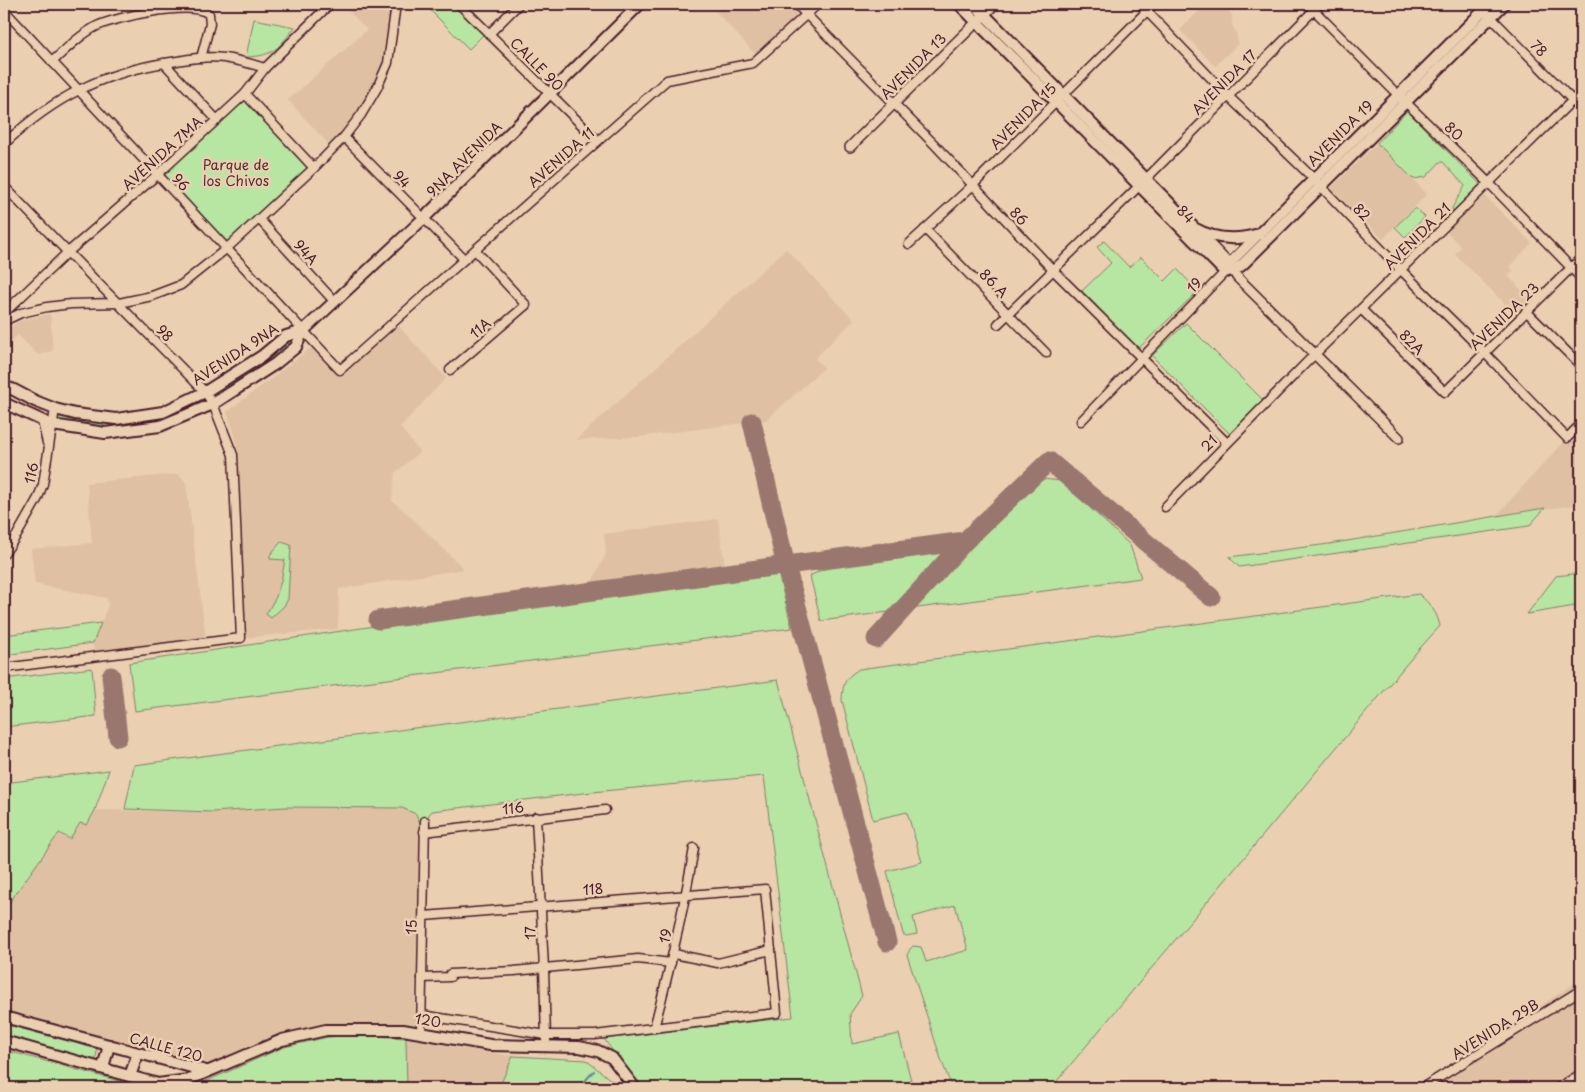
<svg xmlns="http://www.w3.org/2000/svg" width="1585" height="1092" viewBox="0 0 1585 1092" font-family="'Playpen Sans',sans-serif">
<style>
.built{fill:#dfc0a3}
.green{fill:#b7e5a2;stroke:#808266}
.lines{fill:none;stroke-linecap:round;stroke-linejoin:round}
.stream{stroke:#678592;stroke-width:2}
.taxiway{stroke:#9a776e;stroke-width:19}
.minor-casing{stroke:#4a1f2b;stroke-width:11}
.tertiary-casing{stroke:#4a1f2b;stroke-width:12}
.secondary-casing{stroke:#4a1f2b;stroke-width:14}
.minor{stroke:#eacfb1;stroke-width:8}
.tertiary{stroke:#eacfb1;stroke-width:9}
.secondary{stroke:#eacfb1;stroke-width:10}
.labels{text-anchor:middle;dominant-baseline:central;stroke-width:5;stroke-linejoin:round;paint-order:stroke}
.street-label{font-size:14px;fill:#4a1f2b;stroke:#eacfb1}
.park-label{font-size:14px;fill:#553337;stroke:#eacfb1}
</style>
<rect width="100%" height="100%" fill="#eacfb1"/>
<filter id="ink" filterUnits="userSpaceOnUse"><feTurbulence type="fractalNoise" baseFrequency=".02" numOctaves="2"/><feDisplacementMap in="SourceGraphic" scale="10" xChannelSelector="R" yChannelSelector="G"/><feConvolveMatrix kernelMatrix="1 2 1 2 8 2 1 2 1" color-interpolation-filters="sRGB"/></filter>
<g filter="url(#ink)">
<g class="built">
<polygon points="342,4 396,4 388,63 377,88 332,148 288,100 367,30"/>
<polygon points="709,4 796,4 807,15 759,58"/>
<polygon points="1206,4 1233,4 1228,10 1232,14 1232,25 1236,32 1238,44 1215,66 1180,30"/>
<polygon points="1377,143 1427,194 1383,239 1331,188"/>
<polygon points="1484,195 1532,243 1510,266 1513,271 1508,276 1530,299 1514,313 1455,254 1461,247 1446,231"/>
<polygon points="786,249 854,320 815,358 824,368 766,420 637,437 576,440"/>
<polygon points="50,314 53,351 38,355 18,335 11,341 4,334 18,321"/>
<polygon points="394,321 446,378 400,427 420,452 395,473 392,501 409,515 464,569 339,589 338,629 241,638 237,533 236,438 227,412 316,344 340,370"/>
<polygon points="1581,424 1581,504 1496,516 1567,438"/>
<polygon points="178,474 186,482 206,640 94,654 93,643 108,605 107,598 35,584 31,549 92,543 87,483"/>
<polygon points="718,519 726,573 587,592 606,554 604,534"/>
<polygon points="285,807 402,808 416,814 421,825 414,1032 326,1030 282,1040 206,1071 4,1017 4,910 59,832 70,839 80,823 87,825 95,810 213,812"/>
<polygon points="1581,979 1581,1088 1418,1088"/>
<polygon points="359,1035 406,1038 478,1051 513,1056 586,1060 616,1084 619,1088 191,1088 284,1047 328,1037"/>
</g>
<g class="green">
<polygon points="424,4 453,4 484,34 469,49"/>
<path d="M254 19 295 27C278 48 275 56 246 57Z"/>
<polygon points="245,94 314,168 226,249 157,175"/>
<polygon points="1407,111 1481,185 1454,213 1452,208 1465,186 1443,162 1440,162 1426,177 1413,179 1377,143"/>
<polygon points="1415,208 1425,217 1405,237 1395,227"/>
<polygon points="1104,241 1129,267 1141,257 1165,281 1177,269 1198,291 1138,349 1082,291 1111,263 1097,247"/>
<polygon points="1186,323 1264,401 1230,434 1152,356"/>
<polygon points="287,342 291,345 273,362 216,397 214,396 215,390"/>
<polygon points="201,399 203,399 205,404 155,423 106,429 61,421 58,418 62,416 116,423 165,416"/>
<polygon points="1043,479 1061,481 1130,545 1141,578 821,621 810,576 831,565 976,542 1034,483"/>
<polygon points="1545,508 1529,526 1239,567 1229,557 1329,544"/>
<polygon points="281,542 291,545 288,599 284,606 271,618 266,614 276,597 281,581 285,560 270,559 270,555"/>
<polygon points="778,573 792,628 135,711 129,663 501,607"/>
<polygon points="1581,573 1581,605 1527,614 1556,576"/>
<path d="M1419 594C1430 604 1437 612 1440 626L1420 648 1051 1088H952L941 1059 907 955 910 949 913 946 921 947 926 962 968 950 955 905 913 917 917 934 906 936 903 934 887 871 922 862 907 812 873 820 842 700C843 683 844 679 859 669Z"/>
<polygon points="101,623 93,643 4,655 4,635"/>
<polygon points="92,668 96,716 4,727 4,679"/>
<polygon points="778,680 862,996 850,1014 852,1044 899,1034 913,1088 640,1088 604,1039 793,1017 764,776 592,792 432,811 421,825 416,814 402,808 285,807 213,812 125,809 134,765"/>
<polygon points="109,770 95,810 87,825 80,823 70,839 59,833 4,910 4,783"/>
<polygon points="4,1024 97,1049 96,1059 90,1061 4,1036"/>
<polygon points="359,1035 406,1038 407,1088 191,1088 284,1047 328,1037"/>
<polygon points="4,1050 145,1088 4,1088"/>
<polygon points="513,1056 586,1060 616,1084 619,1088 499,1088"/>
</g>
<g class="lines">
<polyline class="stream" points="570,1088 583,1083 594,1071"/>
<g class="taxiway">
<polyline points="752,422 786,566 887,942"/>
<path d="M378 620C574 593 770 569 965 541"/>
<polyline points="876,639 965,541 1049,461 1211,597"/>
<polyline points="111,676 118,737"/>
</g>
<g class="minor-casing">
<g id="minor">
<polyline points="459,4 598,141"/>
<polyline points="796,4 934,144 1053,270 1227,443"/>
<polyline points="1140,4 1228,96 1314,179 1401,270 1480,348 1567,438 1581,424"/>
<polyline points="1308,4 1391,88 1488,182 1581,278"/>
<polyline points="1478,4 1581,109"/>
<polyline points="4,10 340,370 415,303 667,80 753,63 818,4"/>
<polyline points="489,34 519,4"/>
<path d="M52 62C66 49 80 35 97 26 117 17 191 0 209 14L210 24 201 58"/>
<polyline points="164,63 217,120"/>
<polyline points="245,94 314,168"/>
<polyline points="344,137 464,259"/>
<path d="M4 144C54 97 103 72 171 62 189 59 206 56 224 58 238 60 252 64 265 68"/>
<path d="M4 186C70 256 138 323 205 392L213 404 233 455 241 638 4 668"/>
<polyline points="259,219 334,301"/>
<polyline points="925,229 1046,353"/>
<polyline points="909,244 973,185 1154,4"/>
<polyline points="1362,310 1445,392 1581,258"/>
<polyline points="1526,311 1581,366"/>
<polyline points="4,313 67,253 157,175 245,94 265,68 330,4"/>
<polyline points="4,321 21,313 47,307 71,304 119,303 152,296 181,285 226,249 314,168 344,137 361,115 377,88 388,63 396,4"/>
<polyline points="998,324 1133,192 1320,4"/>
<polyline points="450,370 526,305 475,250"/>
<polyline points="42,421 47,443"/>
<polyline points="1081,421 1225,272"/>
<polyline points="1165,507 1306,363 1581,92"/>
<polyline points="4,554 17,535 38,498 43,484 55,409"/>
<polyline points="536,817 544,968 546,1040"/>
<polyline points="424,832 605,810"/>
<polyline points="674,954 718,963 771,950"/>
<polyline points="422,978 450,977 450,974 514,971 638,959 671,963"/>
<polyline points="422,1015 546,1035 595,1035 777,1013 765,889 424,916"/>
<path d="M654 1028C670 968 684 909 694 848"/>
<polyline points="421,1033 425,821"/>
<polyline points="1422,1088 1581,990"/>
<polyline points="1558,1088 1581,1074"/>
</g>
</g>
<g class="tertiary-casing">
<g id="tertiary">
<polyline points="850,147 995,4"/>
<polyline points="1196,230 1229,264 1237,277 1399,438"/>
<polyline points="1227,268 1229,264 1259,234"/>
</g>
</g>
<g class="secondary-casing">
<g id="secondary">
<polyline points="959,4 1225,272 1238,268 1243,264 1504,4"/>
<path d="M974 4 1194 228C1215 240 1236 241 1259 234L1490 4"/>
<polyline points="4,387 12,389 35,401 55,409 75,414 116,419 163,412 205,392 262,356 286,336 303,331"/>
<polyline points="4,403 52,425 79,429 105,433 160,426 213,404 275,364 296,347 303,331 424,218 640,4"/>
<polyline points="4,1017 206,1071"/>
<polyline points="4,1041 158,1084 188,1080 282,1040 326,1030 403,1030 490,1045 579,1047 598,1051 612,1058 635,1088"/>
<polyline points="103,1068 109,1045"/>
<polyline points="130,1076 138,1053"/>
</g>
</g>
<use href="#minor" class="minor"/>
<use href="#tertiary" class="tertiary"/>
<use href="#secondary" class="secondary"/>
</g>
</g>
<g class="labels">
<g class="street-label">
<text transform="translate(1539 48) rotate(46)">78</text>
<text transform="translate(537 64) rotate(45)">CALLE 90</text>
<text transform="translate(913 66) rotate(-45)">AVENIDA 13</text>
<text transform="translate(1224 82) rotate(-45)">AVENIDA 17</text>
<text transform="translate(1023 116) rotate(-45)">AVENIDA 15</text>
<text transform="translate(1454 131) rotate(44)">80</text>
<text transform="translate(1340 133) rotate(-45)">AVENIDA 19</text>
<text transform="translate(162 153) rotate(-42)">AVENIDA 7MA</text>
<text transform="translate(561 157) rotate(-41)">AVENIDA 11</text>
<text transform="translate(464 159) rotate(-45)">9NA AVENIDA</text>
<text transform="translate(402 179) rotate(46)">94</text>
<text transform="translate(181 182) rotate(47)">96</text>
<text transform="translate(1362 212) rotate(46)">82</text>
<text transform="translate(1186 214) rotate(45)">84</text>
<text transform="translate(1019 216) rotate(47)">86</text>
<text transform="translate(1417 236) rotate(-45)">AVENIDA 21</text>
<text transform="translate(306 252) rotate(48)">94A</text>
<text transform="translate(994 283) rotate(46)">86 A</text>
<text transform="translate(1194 285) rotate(-46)">19</text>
<text transform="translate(1504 316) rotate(-44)">AVENIDA 23</text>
<text transform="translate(480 328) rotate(-41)">11A</text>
<text transform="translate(165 333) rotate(46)">98</text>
<text transform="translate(1412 342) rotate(45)">82A</text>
<text transform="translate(235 354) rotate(-33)">AVENIDA 9NA</text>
<text transform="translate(1209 443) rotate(-46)">21</text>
<text transform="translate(31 473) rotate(-78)">116</text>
<text transform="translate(513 808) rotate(-7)">116</text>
<text transform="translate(593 889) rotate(-5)">118</text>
<text transform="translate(411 927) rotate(-89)">15</text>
<text transform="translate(530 933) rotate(-93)">17</text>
<text transform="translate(665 936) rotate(-78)">19</text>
<text transform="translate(428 1020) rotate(9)">120</text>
<text transform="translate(1495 1029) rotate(-32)">AVENIDA 29B</text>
<text transform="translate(166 1047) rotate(15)">CALLE 120</text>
</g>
<g class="park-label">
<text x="236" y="164">Parque de<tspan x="236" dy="16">los Chivos</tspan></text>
</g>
</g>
<rect width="1585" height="1092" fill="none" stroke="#eacfb1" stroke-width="20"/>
<rect x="10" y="10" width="1565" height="1072" fill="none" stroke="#4a1f2b" stroke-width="2" filter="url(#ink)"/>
</svg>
